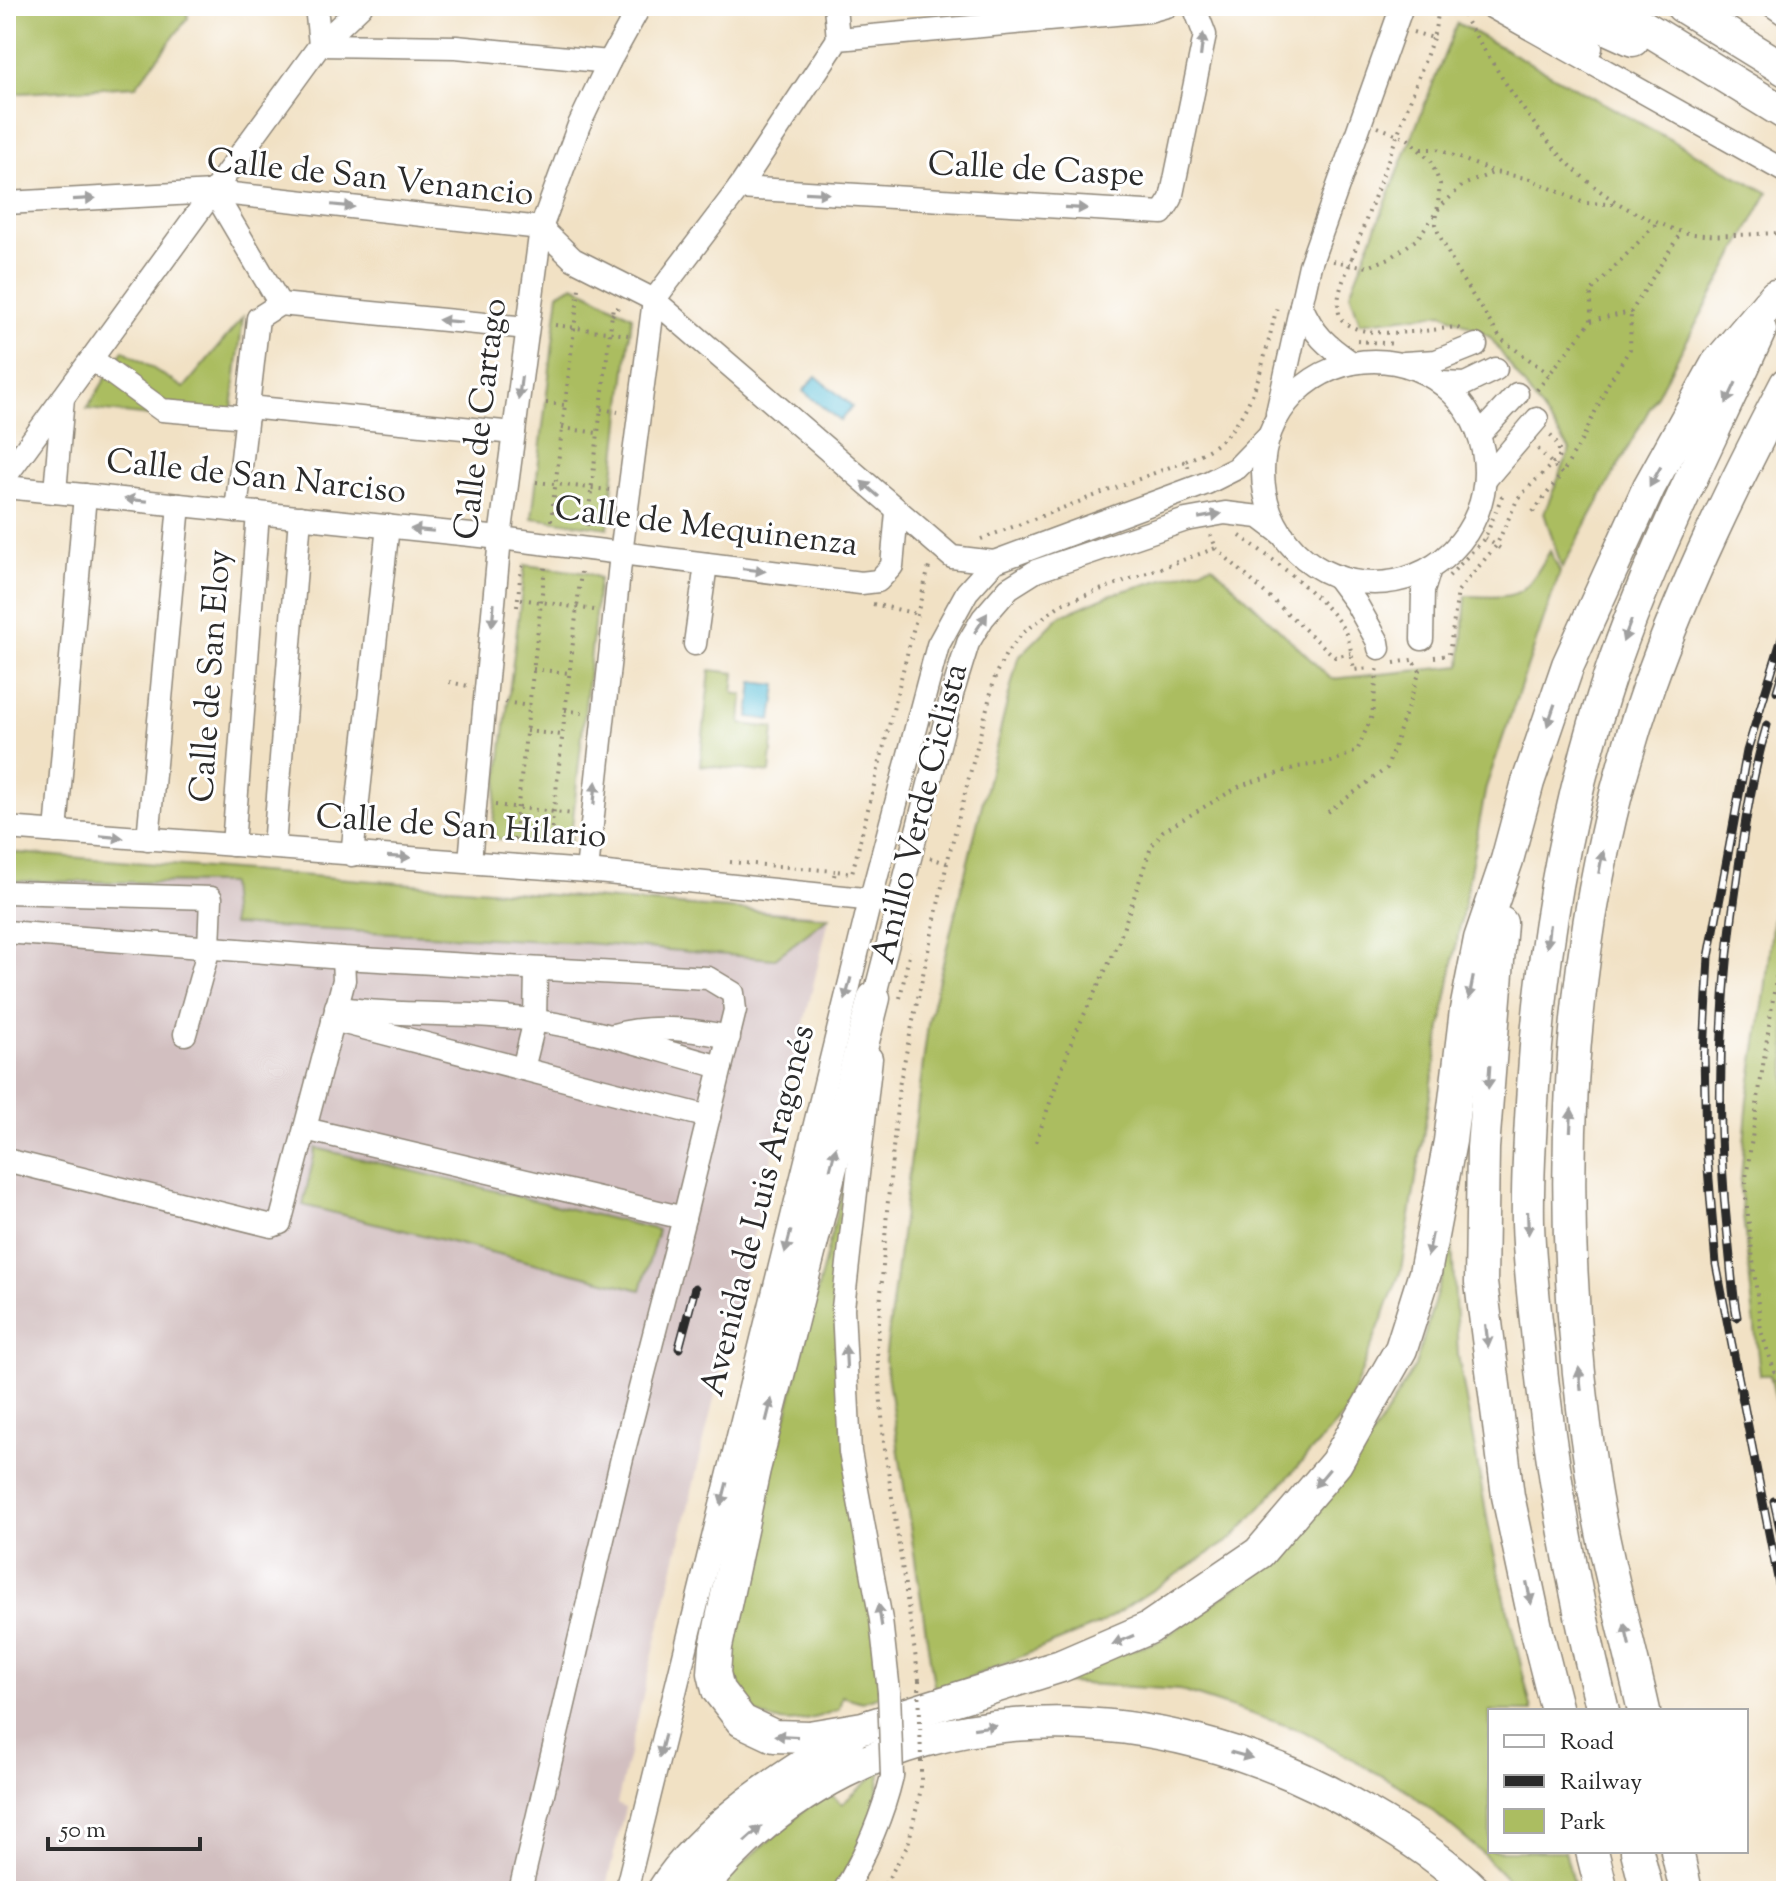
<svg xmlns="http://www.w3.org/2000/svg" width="1792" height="1897" viewBox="0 0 1792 1897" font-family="'Sorts Mill Goudy',serif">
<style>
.industrial{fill:#d2bfc0}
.green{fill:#abbd61;stroke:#6b7446;stroke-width:2}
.water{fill:#5abfd8;stroke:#427582;stroke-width:2}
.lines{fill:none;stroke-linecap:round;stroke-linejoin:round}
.minor-casing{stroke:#8e8678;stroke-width:25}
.highway-casing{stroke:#8e8678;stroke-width:35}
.path{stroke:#8e8678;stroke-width:4;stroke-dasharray:2 6;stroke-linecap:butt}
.minor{stroke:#fff;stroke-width:22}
.highway{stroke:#fff;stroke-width:32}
.rail-casing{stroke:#2b2b2b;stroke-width:9}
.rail{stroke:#fff;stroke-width:6;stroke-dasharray:18;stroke-linecap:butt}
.minor-bridge-casing{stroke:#8e8678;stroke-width:25;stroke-linecap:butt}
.path-bridge{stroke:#8e8678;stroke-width:4;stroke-dasharray:2 6;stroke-linecap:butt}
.minor-bridge{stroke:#fff;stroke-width:22}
.oneway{fill:#a0a0a0}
.labels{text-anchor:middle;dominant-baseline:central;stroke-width:6;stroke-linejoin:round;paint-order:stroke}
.street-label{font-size:34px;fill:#2b2b2b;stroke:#fff}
</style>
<rect width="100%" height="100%" fill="#fff"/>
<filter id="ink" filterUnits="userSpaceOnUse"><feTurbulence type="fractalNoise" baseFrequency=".0125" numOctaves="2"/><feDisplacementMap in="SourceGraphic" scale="16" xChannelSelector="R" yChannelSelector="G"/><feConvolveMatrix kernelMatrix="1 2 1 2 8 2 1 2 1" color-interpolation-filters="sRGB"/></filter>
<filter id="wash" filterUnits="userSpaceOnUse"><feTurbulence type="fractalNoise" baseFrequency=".006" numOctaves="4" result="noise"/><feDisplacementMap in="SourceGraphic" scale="32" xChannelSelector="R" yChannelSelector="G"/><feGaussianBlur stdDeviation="1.8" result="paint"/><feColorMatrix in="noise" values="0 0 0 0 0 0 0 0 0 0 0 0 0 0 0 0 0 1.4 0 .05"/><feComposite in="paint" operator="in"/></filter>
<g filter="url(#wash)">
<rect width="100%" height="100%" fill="#f1e1c4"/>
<polygon class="industrial" points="6,852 830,915 617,1804 625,1808 605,1891 6,1891"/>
<g class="green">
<polygon points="6,6 187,6 188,18 136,86 6,94"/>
<polygon points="1457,23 1768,193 1562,568 1544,513 1570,450 1490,337 1443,313 1360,323 1350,293"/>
<polygon points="574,285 632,316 608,528 532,518 559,293"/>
<polygon points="243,317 230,425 87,409 123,350 184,388"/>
<path d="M1550 551 1560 572 1486 787 1442 1022 1401 1270 1345 1414 1233 1538 1100 1624 935 1692 885 1360 928 1024 1018 658 1060 616 1109 595 1212 565 1331 679 1461 666 1466 596C1520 598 1522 599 1550 551Z"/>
<polygon points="525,565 587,573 599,578 570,846 491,838"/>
<polygon points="710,670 735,673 733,693 743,695 741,724 774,728 770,773 700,765"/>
<polygon points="1786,850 1786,1443 1770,1375 1760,1375 1740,1188 1748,1099 1765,992 1777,879"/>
<polygon points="6,852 829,917 774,959 586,943 232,925 229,883 6,881"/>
<polygon points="316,1148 658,1230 641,1290 303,1205"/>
<path d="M849 1163 837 1313 883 1695 862 1702 842 1696 839 1709C802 1725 765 1731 737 1696 731 1688 728 1676 724 1667Z"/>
<polygon points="1452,1243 1458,1355 1491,1540 1532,1711 1490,1711 1490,1851 1565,1851 1575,1891 1518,1891 1482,1853 1410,1792 1303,1731 1179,1690 1035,1681 1159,1641 1254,1575 1314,1516 1370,1440 1415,1366"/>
<polygon points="882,1769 871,1826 835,1891 711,1891 826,1791 842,1804"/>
</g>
<g class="water">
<polygon points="816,376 852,406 840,421 803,391"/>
<polygon points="753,682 777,685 772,720 749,717"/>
</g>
</g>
<g filter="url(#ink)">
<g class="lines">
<g class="minor-casing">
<g id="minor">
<polyline points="316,6 320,45"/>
<polyline points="835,6 838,39"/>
<polyline points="1490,6 1786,172"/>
<polyline points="1773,6 1786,15"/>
<polyline points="1535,9 1591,48"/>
<polyline points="320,45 456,47 609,62"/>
<polyline points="739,188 1162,213 1171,199 1205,35 1194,6"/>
<polyline points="214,192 280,304"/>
<polyline points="6,203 214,192 541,228 573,259 654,300 952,557 994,562"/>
<polyline points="654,300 739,188 838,39 1149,11 1167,6"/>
<path d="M1301 305C1314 335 1326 345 1352 363"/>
<polyline points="92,359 162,410 247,417"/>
<circle cx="1374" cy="472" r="111"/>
<polyline points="1404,363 1436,361 1476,345"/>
<polyline points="1441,383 1465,384 1496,369"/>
<polyline points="248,407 514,433"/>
<polyline points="1277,413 1310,265 1402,6"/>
<polyline points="1479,435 1517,394"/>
<polyline points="6,476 320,45 361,6"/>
<polyline points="1485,480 1537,419"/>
<polyline points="6,487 500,538 861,583 878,581 892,566 897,512"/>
<polyline points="55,492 63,398"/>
<polyline points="236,511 258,318 280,304 527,328"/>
<polyline points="1336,576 1356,603 1378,642 1379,648"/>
<polyline points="1422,639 1423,591 1430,568"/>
<polyline points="695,644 706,564"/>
<polyline points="6,828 587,871 884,901"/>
<polyline points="56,832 85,495"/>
<polyline points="148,839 179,505"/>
<polyline points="233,845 258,513"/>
<polyline points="274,847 300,517"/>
<polyline points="352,855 388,526"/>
<polyline points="470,861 500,538 541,228 579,125 609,62 640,6"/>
<polyline points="587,871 621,554 654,300"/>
<polyline points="6,892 211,898 209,948 185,1034"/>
<polyline points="6,932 343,958 708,978 733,993 735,1010 684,1218"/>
<path d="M336 1007C403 1018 471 1010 538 1021 601 1030 660 1051 721 1067"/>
<polyline points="873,1012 874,998 953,691 968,643 983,618 1009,588 1036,571 1186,520 1225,513 1259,517 1283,535"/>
<polyline points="333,1020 709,1117"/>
<path d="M614 1035C650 1024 693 1029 729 1037"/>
<polyline points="871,1058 843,1308 850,1452 881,1620 889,1692"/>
<polyline points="523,1069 535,1020 536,970"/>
<polyline points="305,1129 684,1218 622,1458 520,1891"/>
<polyline points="6,1160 272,1226 280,1223 344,980 343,958"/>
<polyline points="626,1891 867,913 938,645 967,592 994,562 1207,483 1237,468 1269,435"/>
<path d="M844 1891C866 1854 882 1818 892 1776"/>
</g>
</g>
<g class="highway-casing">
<g id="highway">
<polyline points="1568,6 1602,26 1633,40"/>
<polyline points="1610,6 1786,114"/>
<polyline points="1682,6 1786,70"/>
<polyline points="1501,923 1483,1148 1481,1283 1508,1496 1537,1632 1557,1711"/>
<polyline points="874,998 754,1469 716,1647 714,1673 718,1690 742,1721 774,1736 809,1737 863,1728 1061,1666 1149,1628 1259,1553 1336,1463 1401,1349 1425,1273 1450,1141 1466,1010 1480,939 1507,860 1528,782 1568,665 1649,487 1717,364 1775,296"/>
<path d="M1603 1711C1572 1586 1549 1459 1537 1330 1533 1294 1529 1258 1528 1223 1527 1177 1530 1132 1533 1087 1542 945 1566 807 1611 672 1651 555 1709 443 1760 330"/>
<path d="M1644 1711C1627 1635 1605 1559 1593 1482 1552 1218 1560 939 1649 685 1686 581 1735 482 1786 384"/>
<polyline points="1592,1851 1602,1891"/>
<polyline points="1637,1851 1647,1891"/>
<polyline points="1677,1851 1686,1891"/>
<path d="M663 1891C704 1826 786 1775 850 1736"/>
<path d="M699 1891C866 1681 1152 1684 1367 1813 1405 1835 1444 1860 1475 1891"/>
</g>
</g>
<g class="path">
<path d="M1460 8 1468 24C1519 104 1565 188 1659 223 1666 226 1674 230 1682 232 1715 239 1753 233 1786 233"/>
<polyline points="1413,32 1433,38 1440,6"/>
<polyline points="1378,127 1408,139 1431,161 1440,184 1436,224 1438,232 1458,273 1501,339 1549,374"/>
<polyline points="1421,149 1437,149 1494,172"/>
<path d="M1352 258C1346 275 1335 294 1339 313 1345 344 1432 330 1456 327L1462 330"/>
<polyline points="1333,261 1368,267 1392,257 1417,239 1440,207 1463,185 1495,172 1530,179 1584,203 1614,204"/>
<polyline points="612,315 619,306"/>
<polyline points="1591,321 1631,312 1681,232"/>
<polyline points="555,325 628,335"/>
<polyline points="1357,341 1396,344"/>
<polyline points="1537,390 1591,321 1591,291 1658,222"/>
<polyline points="546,403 565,405"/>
<polyline points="601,409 618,412"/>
<polyline points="562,428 598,433"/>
<polyline points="1538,449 1562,474 1583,438 1608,384 1630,349 1631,312"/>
<path d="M1186 461C1195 457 1206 452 1214 446 1257 415 1265 351 1278 303"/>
<polyline points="536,482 609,490"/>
<polyline points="1533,512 1562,474"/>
<polyline points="551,521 579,288"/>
<polyline points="587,526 613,306"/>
<path d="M1240 536C1268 555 1332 603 1346 634 1351 645 1352 658 1354 670L1370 668"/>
<polyline points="1485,538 1501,549"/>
<polyline points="981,539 1186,461 1189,469"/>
<polyline points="1216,548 1335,657 1351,653"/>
<polyline points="1449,576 1485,538 1504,491"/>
<polyline points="521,599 594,610"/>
<polyline points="873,604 918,614"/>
<polyline points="517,607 521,569 526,561"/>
<polyline points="1434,657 1449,655 1458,591 1496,546 1518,498 1560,456 1558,445 1550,435"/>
<polyline points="1394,663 1417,659"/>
<polyline points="533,669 569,673"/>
<polyline points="449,682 468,686"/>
<polyline points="505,702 529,706"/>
<polyline points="565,710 583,713"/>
<polyline points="526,731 562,735"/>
<polyline points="495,805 572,814"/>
<polyline points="1328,812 1387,768 1420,671 1412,660"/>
<polyline points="514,840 545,567"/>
<polyline points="860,841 930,563"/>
<polyline points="550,844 581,572"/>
<polyline points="930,858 947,863"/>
<polyline points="730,862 835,871"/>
<polyline points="834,876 835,871 852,873 860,842"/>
<polyline points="1786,913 1746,1178 1746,1198 1761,1331 1786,1406"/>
<polyline points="900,998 910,951"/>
<polyline points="1036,1142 1072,1040 1118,944 1151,847 1163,831 1240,786 1297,767 1331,762 1357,751 1372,716 1378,666"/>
<polyline points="919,1680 884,1443 877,1349 887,1211 899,1086 947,863 996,673 1006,654 1022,634 1061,604 1216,548 1211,535"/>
<polyline points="881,1891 908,1845 921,1789 921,1770"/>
</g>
<use href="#minor" class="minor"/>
<use href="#highway" class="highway"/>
<g class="rail-casing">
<g id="rail">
<polyline points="1786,625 1747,751 1709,957 1704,1053 1706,1144 1716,1264 1786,1619"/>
<polyline points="1777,691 1786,661"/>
<path d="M1737 1317C1732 1291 1731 1264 1728 1238 1715 1118 1719 1000 1737 881 1744 828 1752 776 1767 725"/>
<polyline points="679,1348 695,1288"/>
<polyline points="1774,1501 1786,1556"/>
</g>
</g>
<use href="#rail" class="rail"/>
<g class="minor-bridge-casing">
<polyline id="minor-bridge" points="889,1692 892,1776"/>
</g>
<g class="path-bridge">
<polyline points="1352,258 1433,38"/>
<polyline points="919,1680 921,1762"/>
</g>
<use href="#minor-bridge" class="minor-bridge"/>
</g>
<defs><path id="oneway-solid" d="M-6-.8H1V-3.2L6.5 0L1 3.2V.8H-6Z" transform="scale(2)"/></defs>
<g class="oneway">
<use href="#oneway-solid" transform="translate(1202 45) rotate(-83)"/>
<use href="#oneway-solid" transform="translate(817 193) rotate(3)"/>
<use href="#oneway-solid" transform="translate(84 199) rotate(-3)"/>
<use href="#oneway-solid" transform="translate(343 206) rotate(6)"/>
<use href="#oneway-solid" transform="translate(1076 208) rotate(3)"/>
<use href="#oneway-solid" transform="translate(450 321) rotate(-175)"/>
<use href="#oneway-solid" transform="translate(520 388) rotate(97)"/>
<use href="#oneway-solid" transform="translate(1731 393) rotate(115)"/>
<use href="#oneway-solid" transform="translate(1655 477) rotate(119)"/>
<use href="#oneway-solid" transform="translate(870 489) rotate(-139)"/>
<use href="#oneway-solid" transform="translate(136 500) rotate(-174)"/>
<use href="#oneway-solid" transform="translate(1210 516) rotate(-10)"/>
<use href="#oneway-solid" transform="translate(422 530) rotate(-174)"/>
<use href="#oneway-solid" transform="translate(754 570) rotate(7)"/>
<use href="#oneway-solid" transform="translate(493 615) rotate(95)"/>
<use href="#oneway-solid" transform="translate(981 623) rotate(-57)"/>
<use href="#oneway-solid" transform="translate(1627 631) rotate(111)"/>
<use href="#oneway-solid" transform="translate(1551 715) rotate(109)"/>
<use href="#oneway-solid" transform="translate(595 793) rotate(-84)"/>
<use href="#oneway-solid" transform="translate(112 837) rotate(5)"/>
<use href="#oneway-solid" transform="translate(399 857) rotate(3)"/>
<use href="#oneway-solid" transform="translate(1601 862) rotate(-79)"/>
<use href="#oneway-solid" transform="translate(1548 936) rotate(97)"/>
<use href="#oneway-solid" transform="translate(1471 988) rotate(101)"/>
<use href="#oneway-solid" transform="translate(848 989) rotate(104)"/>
<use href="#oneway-solid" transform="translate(1489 1077) rotate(94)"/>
<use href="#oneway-solid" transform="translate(1571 1120) rotate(-87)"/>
<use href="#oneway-solid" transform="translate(833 1158) rotate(-76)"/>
<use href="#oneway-solid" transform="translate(1528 1223) rotate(88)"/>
<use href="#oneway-solid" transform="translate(788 1242) rotate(104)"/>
<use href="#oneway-solid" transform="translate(1430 1245) rotate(101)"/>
<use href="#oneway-solid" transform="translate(1487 1336) rotate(83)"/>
<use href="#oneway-solid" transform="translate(846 1357) rotate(-93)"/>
<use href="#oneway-solid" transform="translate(1580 1379) rotate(-96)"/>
<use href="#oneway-solid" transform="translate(769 1410) rotate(-76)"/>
<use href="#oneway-solid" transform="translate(1322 1478) rotate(130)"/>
<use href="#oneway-solid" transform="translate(724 1494) rotate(104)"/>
<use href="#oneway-solid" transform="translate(1529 1593) rotate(78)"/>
<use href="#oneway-solid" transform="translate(880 1615) rotate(-99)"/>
<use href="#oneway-solid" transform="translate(1627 1635) rotate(-103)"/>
<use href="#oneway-solid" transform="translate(1123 1640) rotate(157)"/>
<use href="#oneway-solid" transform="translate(985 1727) rotate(-8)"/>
<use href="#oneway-solid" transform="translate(786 1736) rotate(-177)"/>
<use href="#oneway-solid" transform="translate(662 1746) rotate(104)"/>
<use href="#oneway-solid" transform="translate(1241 1755) rotate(16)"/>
<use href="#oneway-solid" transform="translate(753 1834) rotate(-42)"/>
</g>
</g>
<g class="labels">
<g class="street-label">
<text transform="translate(1036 171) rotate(3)">Calle de Caspe</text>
<text transform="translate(370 179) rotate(6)">Calle de San Venancio</text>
<text transform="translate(482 419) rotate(-83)">Calle de Cartago</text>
<text transform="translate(256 478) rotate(6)">Calle de San Narciso</text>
<text transform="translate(706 528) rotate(7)">Calle de Mequinenza</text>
<text transform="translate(212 676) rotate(-86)">Calle de San Eloy</text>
<text transform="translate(921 814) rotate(-76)">Anillo Verde Ciclista</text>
<text transform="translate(461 828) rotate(4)">Calle de San Hilario</text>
<text transform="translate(759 1211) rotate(-76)">Avenida de Luis Aragonés</text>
</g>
</g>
<rect width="1792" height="1897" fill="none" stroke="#fff" stroke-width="32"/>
<rect x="1488" y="1709" width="260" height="144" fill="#ffffff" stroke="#aaaaaa" stroke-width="2"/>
<rect x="1504" y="1735" width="40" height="12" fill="#ffffff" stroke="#aaaaaa" stroke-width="2"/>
<text x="1560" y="1749" font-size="24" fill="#2b2b2b">Road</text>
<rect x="1504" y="1775" width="40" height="12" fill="#2b2b2b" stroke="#aaaaaa" stroke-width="2"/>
<text x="1560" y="1789" font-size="24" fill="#2b2b2b">Railway</text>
<rect x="1504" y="1809" width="40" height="24" fill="#abbd61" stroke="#aaaaaa" stroke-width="2"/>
<text x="1560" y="1829" font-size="24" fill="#2b2b2b">Park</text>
<path d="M48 1837v12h152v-12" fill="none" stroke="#2b2b2b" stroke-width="4"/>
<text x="60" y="1837" font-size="24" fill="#2b2b2b" stroke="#ffffff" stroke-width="6" paint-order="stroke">50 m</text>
</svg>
